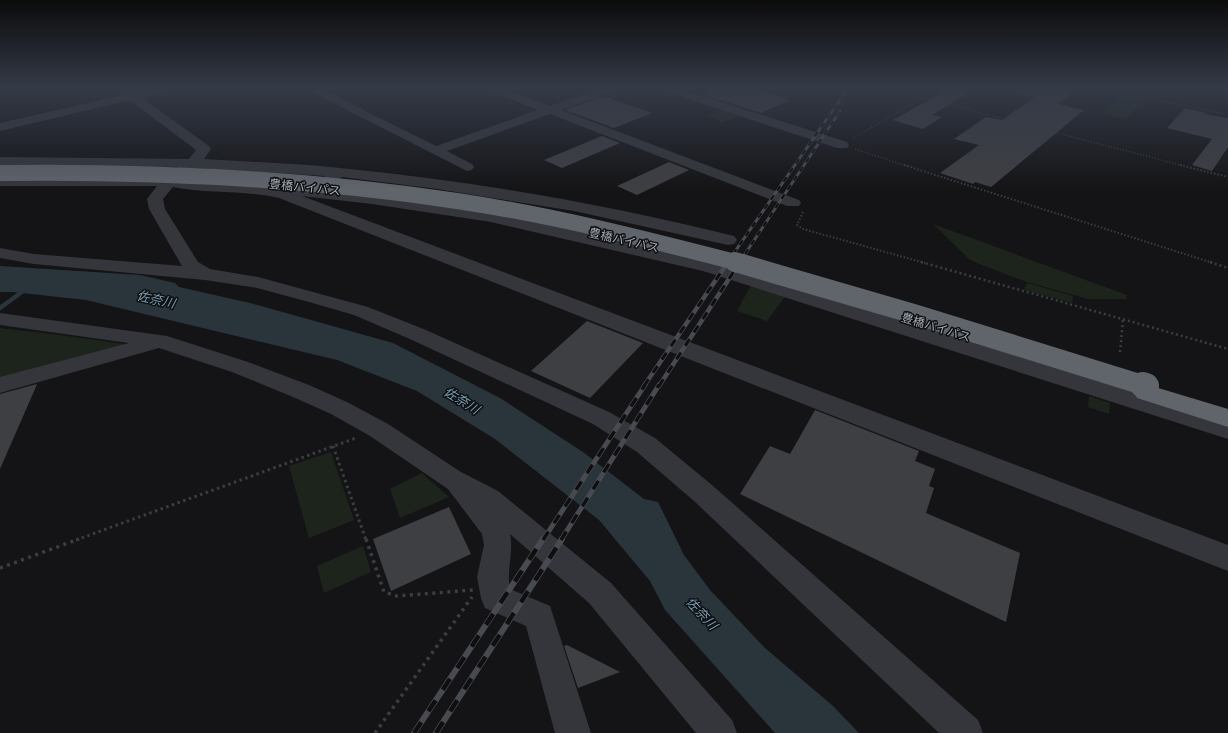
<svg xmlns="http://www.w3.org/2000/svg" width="1228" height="733" viewBox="0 0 1228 733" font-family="Lato,'Noto Sans JP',sans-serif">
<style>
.green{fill:#1c241c}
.water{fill:#29353b}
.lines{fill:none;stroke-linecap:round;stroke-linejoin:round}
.stream-far1{stroke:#29353b;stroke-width:3}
.stream{stroke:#29353b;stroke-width:4.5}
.building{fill:#3e3f43}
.path-far4{stroke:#3a3d42;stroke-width:1.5;stroke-dasharray:1 2;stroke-linecap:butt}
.path-far3{stroke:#3a3d42;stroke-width:2;stroke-dasharray:1.5 2;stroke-linecap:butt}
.path-far2{stroke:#3a3d42;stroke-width:2.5;stroke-dasharray:2 3;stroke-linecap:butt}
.path-far1{stroke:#3a3d42;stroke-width:3;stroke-dasharray:2.5 3.5;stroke-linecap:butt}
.path{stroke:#3a3d42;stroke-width:3.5;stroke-dasharray:3 4.5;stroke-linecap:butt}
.minor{fill:#34363b;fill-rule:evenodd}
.highway{fill:#60656c;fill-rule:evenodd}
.rail-far3-casing{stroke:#474a50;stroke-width:3}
.rail-far2-casing{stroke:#474a50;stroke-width:4.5}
.rail-far1-casing{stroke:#474a50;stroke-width:5}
.rail-casing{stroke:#474a50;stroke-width:6}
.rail-far3{stroke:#0f0f11;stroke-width:2;stroke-dasharray:5.5;stroke-linecap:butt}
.rail-far2{stroke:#0f0f11;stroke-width:3;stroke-dasharray:8;stroke-linecap:butt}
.rail-far1{stroke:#0f0f11;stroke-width:3.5;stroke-dasharray:10;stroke-linecap:butt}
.rail{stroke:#0f0f11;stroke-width:4.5;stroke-dasharray:13;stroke-linecap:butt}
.highway-bridge-far2{stroke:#60656c;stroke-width:16}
.highway-bridge-far1{stroke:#60656c;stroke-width:20}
.highway-bridge{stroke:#60656c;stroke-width:26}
.labels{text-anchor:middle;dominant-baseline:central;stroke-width:3;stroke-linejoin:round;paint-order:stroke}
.street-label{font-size:12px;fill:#a4acb7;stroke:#0f0f11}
.water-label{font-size:13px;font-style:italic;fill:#789fb5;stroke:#0f0f11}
</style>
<rect width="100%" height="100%" fill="#141416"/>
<g class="green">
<polygon points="1125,94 1147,98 1125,119 1102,113"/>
<polygon points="722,109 741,115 722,123 708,115"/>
<polygon points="933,224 1127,295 1126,299 1088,299 1027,282 979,264 969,259"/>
<polygon points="1027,283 1073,296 1072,303 1024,290"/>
<polygon points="751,285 785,297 767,321 737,311"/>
<polygon points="0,328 60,335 131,345 0,379"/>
<polygon points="1089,396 1110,403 1109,414 1088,407"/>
<polygon points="331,452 354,520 309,538 289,466"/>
<polygon points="422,473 449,497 400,518 390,489"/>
<polygon points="363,546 371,572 324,593 317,566"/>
</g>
<polygon class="water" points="0,266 140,275 175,283 179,287 250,303 393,343 500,398 583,452 644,499 658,502 684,555 710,590 765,648 833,706 859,733 775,733 665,610 650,581 599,520 495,439 417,391 337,360 86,300 13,292 0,292"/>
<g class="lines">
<polyline class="stream-far1" points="1209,87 1228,91"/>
<polyline class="stream" points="0,308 26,289"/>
</g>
<g class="building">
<polygon points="718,87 748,87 790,100 761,113 701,94"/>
<polygon points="941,87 978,87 932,115 942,117 923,129 893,120 941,93"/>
<polygon points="1014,87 1079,87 1058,104 1084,110 991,187 975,182 973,184 940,173 979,145 954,139 986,117 1002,120 1035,97 1014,92"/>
<polygon points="603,96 635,107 652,113 614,128 565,110"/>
<polygon points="1185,108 1206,113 1204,114 1228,118 1228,147 1212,171 1192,165 1212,139 1167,128"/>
<polygon points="602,136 620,143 562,168 544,160"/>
<polygon points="669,162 689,170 637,195 617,186"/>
<polygon points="587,321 643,343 590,398 531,371"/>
<polygon points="37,384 35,389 0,469 0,394"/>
<polygon points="815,410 919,451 915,461 935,469 929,486 934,488 926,513 1020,553 1006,622 740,494 770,446 790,454"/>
<polygon points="449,507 471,554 391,591 373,539"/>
<polygon points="567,645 620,672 578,688 564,646"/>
</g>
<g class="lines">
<g class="path-far4">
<polyline points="882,87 1184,166"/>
<polyline points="1099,87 1228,115"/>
<polyline points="853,138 943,87"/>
<polyline points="855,149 907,166"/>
</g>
<g class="path-far3">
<polyline points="904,165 1213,263"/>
<polyline points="1180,165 1228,177"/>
<polyline points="803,212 797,225 803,229 925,263"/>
</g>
<g class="path-far2">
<polyline points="921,262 1228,349"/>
<polyline points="1210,262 1228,268"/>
<polyline points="1120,352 1123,320"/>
</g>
<g class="path-far1">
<polyline points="333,446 366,540"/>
<polyline points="76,540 356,438"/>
</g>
<g class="path">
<polyline points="366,539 384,592 397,596 473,590"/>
<polyline points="0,568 79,539"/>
<polyline points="375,733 472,597"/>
</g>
<g class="minor">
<path d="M114 87H128L135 92 156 87H178L176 89 142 98 209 146 211 149 204 159C249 162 295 163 340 168 473 181 605 204 734 236L737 240 734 244 728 245 574 211 437 189 342 177 326 190 372 194 491 212 567 228 715 263 1228 421V439L703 271 491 222 372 204 302 196 1228 545V571L279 198C244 190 208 194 173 187L163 199 165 209 198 262 210 269 258 277 368 307 426 330 609 412 655 438 712 485 978 720 983 733H939L694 501 637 452 593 424 412 340 354 315 309 302 257 288 205 280 34 264 0 258V248L34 254 182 266 149 209 147 199 157 186H0V176L166 177 179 167 0 165V157L189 159 196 150 130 100 0 131V123L123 95ZM196 168 325 176 309 188H289L286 191 255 185 182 180Z"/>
<polygon points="302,87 317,87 436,146 538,110 485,89 483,87 500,87 550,106 603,87 621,87 619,89 561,110 799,200 801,203 799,206 787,206 550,114 447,151 472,164 474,167 472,170 467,171"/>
<polygon points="656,87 674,87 847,142 849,145 847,148 837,148 658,89"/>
<path d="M0 313 167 336 248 362 309 385 347 402 388 424 461 472 498 491 611 583 732 720 737 733H696L589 603 510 534C514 553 506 570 510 589L550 606 591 733H555L526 626 485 608 481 598 477 577 484 545 482 534 448 489 370 436 331 414 293 397 232 372 159 348 0 393V377L129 343 0 325Z"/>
</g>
<polygon class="highway" points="1145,384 1228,409 1228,427 1137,398 1134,392 1137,386"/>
<g class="rail-far3-casing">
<g id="rail-far3">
<polyline points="727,263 849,87"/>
<polyline points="739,263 840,111"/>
</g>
</g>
<g class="rail-far2-casing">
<g id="rail-far2">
<polyline points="644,386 728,262"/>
<polyline points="659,386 740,262"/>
</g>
</g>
<g class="rail-far1-casing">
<g id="rail-far1">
<polyline points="543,540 645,385"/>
<polyline points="561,540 659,385"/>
</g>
</g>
<g class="rail-casing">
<g id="rail">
<polyline points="414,733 543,539"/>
<polyline points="436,733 562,539"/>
</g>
</g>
<use href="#rail-far3" class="rail-far3"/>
<use href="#rail-far2" class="rail-far2"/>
<use href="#rail-far1" class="rail-far1"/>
<use href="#rail" class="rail"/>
<path class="highway-bridge-far2" d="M0 173C153 171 305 178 457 201 552 215 646 239 739 263"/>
<polyline class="highway-bridge-far1" points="735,262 914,314 1146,386"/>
<polyline class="highway-bridge" points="1143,385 1146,386"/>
</g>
<linearGradient id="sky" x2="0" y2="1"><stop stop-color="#0b0b0c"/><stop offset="0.46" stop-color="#343a47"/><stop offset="1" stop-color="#343a47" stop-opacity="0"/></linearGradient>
<rect width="1228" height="190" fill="url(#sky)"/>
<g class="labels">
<g class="street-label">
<text transform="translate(305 187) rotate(6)">豊橋バイパス</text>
<text transform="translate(624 240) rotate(13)">豊橋バイパス</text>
<text transform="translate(936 327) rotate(17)">豊橋バイパス</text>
</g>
<g class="water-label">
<text transform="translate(156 299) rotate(13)">佐奈川</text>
<text transform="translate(462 400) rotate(32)">佐奈川</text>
<text transform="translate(702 613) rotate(47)">佐奈川</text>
</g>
</g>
</svg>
